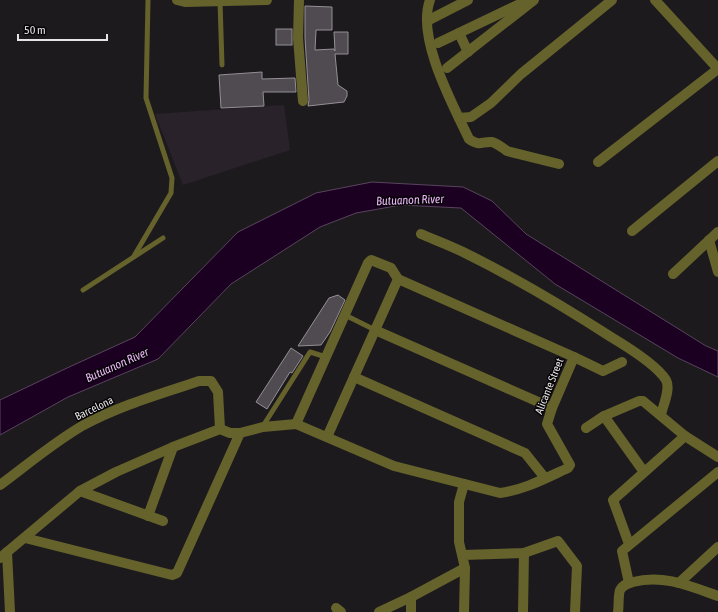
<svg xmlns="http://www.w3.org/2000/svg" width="718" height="612" font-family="'Asap Condensed',sans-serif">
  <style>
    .built { fill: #29222a }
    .water { fill: #1b0022; stroke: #58445d }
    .building { fill: #4f4b50; stroke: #948f95 }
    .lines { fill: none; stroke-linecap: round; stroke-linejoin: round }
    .service { stroke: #65622b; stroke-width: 5 }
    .minor { stroke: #65622b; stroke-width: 10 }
    .tertiary { stroke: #65622b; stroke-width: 10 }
    .labels { text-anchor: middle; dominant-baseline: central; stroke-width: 3; stroke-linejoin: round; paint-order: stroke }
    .street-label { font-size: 11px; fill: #e6e3e6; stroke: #070607 }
    .water-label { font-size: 12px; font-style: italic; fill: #edb6fa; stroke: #070607 }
  </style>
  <rect width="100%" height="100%" fill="#1d1a1e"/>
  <polygon class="built" points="284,105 290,150 183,185 155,114"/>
  <polygon class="water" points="372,182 463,187 492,201 526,234 706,346 718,351 718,377 678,358 555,284 461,208 401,205 356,213 320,227 231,284 158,359 68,397 0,435 0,400 67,368 135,337 238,232 316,193"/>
  <g class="building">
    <polygon points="305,6 332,7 332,30 316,30 315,50 334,49 335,51 334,32 348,32 348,54 335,54 338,85 347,91 347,96 344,102 308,106 309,100 305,38"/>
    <rect x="276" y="29" width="16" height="16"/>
    <polygon points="262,72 262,79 295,78 296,92 263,92 264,106 221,108 219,75"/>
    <polygon points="338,295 345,300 330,332 321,345 298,346 329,298"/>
    <polygon points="291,348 303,356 292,373 290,372 267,409 256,402"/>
  </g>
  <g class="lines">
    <g class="service">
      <polyline points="220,1 222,65"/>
      <polyline points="134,256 171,193 172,178 146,98 148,0"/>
      <polyline points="83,290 163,238"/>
      <polyline points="345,315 375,330"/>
      <polyline points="263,426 310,352 326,357"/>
    </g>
    <g class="minor">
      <polyline points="177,0 185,2 267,0"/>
      <polyline points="299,0 298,38 303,101"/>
      <path d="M430,0C416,38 453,105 469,139C480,147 482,141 492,142C498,144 503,148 507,151L559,164"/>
      <polyline points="427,21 468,0"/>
      <polyline points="459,33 468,52"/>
      <polyline points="438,43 526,1"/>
      <polyline points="447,68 534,0"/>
      <polyline points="459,118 471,117 491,103 521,74 612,0"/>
      <polyline points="598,162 718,69"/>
      <polyline points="632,231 718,161"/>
      <path d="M421,234C435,240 449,245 463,252C514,277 563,306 611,337C626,346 657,365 666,380C671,389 663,405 661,415"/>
      <polyline points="709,240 718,272"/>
      <polyline points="673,274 718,232"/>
      <polyline points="375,330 552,408"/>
      <polyline points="354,377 525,453 545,478"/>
      <polyline points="604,416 644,472"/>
      <polyline points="296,424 368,263 371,260 391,268 398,279 574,357 603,371 622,362"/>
      <polyline points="586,428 604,416 639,401 643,401 685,436 718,457"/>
      <polyline points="327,437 398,279"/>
      <polyline points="464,484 459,502 459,542 465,568 464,612"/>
      <path d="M0,485C27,465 53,443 82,426C118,406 160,394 199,381H211L218,392L220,429"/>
      <polyline points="80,491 163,521"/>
      <polyline points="148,516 173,447"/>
      <polyline points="25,538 172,575 177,573 240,433"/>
      <polyline points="629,544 613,500 685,436"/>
      <polyline points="7,552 10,612"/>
      <polyline points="463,555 524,553 558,541 577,566 575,612"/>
      <path d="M0,558L80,491L116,472L173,447L220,429L230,433H240L263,427L296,424L394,466L500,493C524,490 546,478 568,468L570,465L547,424L552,408L574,357"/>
      <polyline points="629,583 622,551 718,472"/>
      <polyline points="679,583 718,547"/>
      <polyline points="336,608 341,612"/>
      <polyline points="379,612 411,597 465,568"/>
      <polyline points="411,612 411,597"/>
      <polyline points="523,612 524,553"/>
      <path d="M618,612C619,606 618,596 620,590C623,585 628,583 633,582C663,574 690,586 718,596"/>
    </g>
    <polyline class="tertiary" points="655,0 718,69"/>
  </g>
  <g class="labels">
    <g class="street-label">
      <text transform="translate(549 386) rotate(-68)">Alicante Street</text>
      <text transform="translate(94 408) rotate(-26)">Barcelona</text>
    </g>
    <g class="water-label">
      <text transform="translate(410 200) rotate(-2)">Butuanon River</text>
      <text transform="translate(117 365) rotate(-24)">Butuanon River</text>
    </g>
  </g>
  <path d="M18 34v6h89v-6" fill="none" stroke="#e6e3e6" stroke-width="2"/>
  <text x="24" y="34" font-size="12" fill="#e6e3e6" stroke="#070607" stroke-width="3" paint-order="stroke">50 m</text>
</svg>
